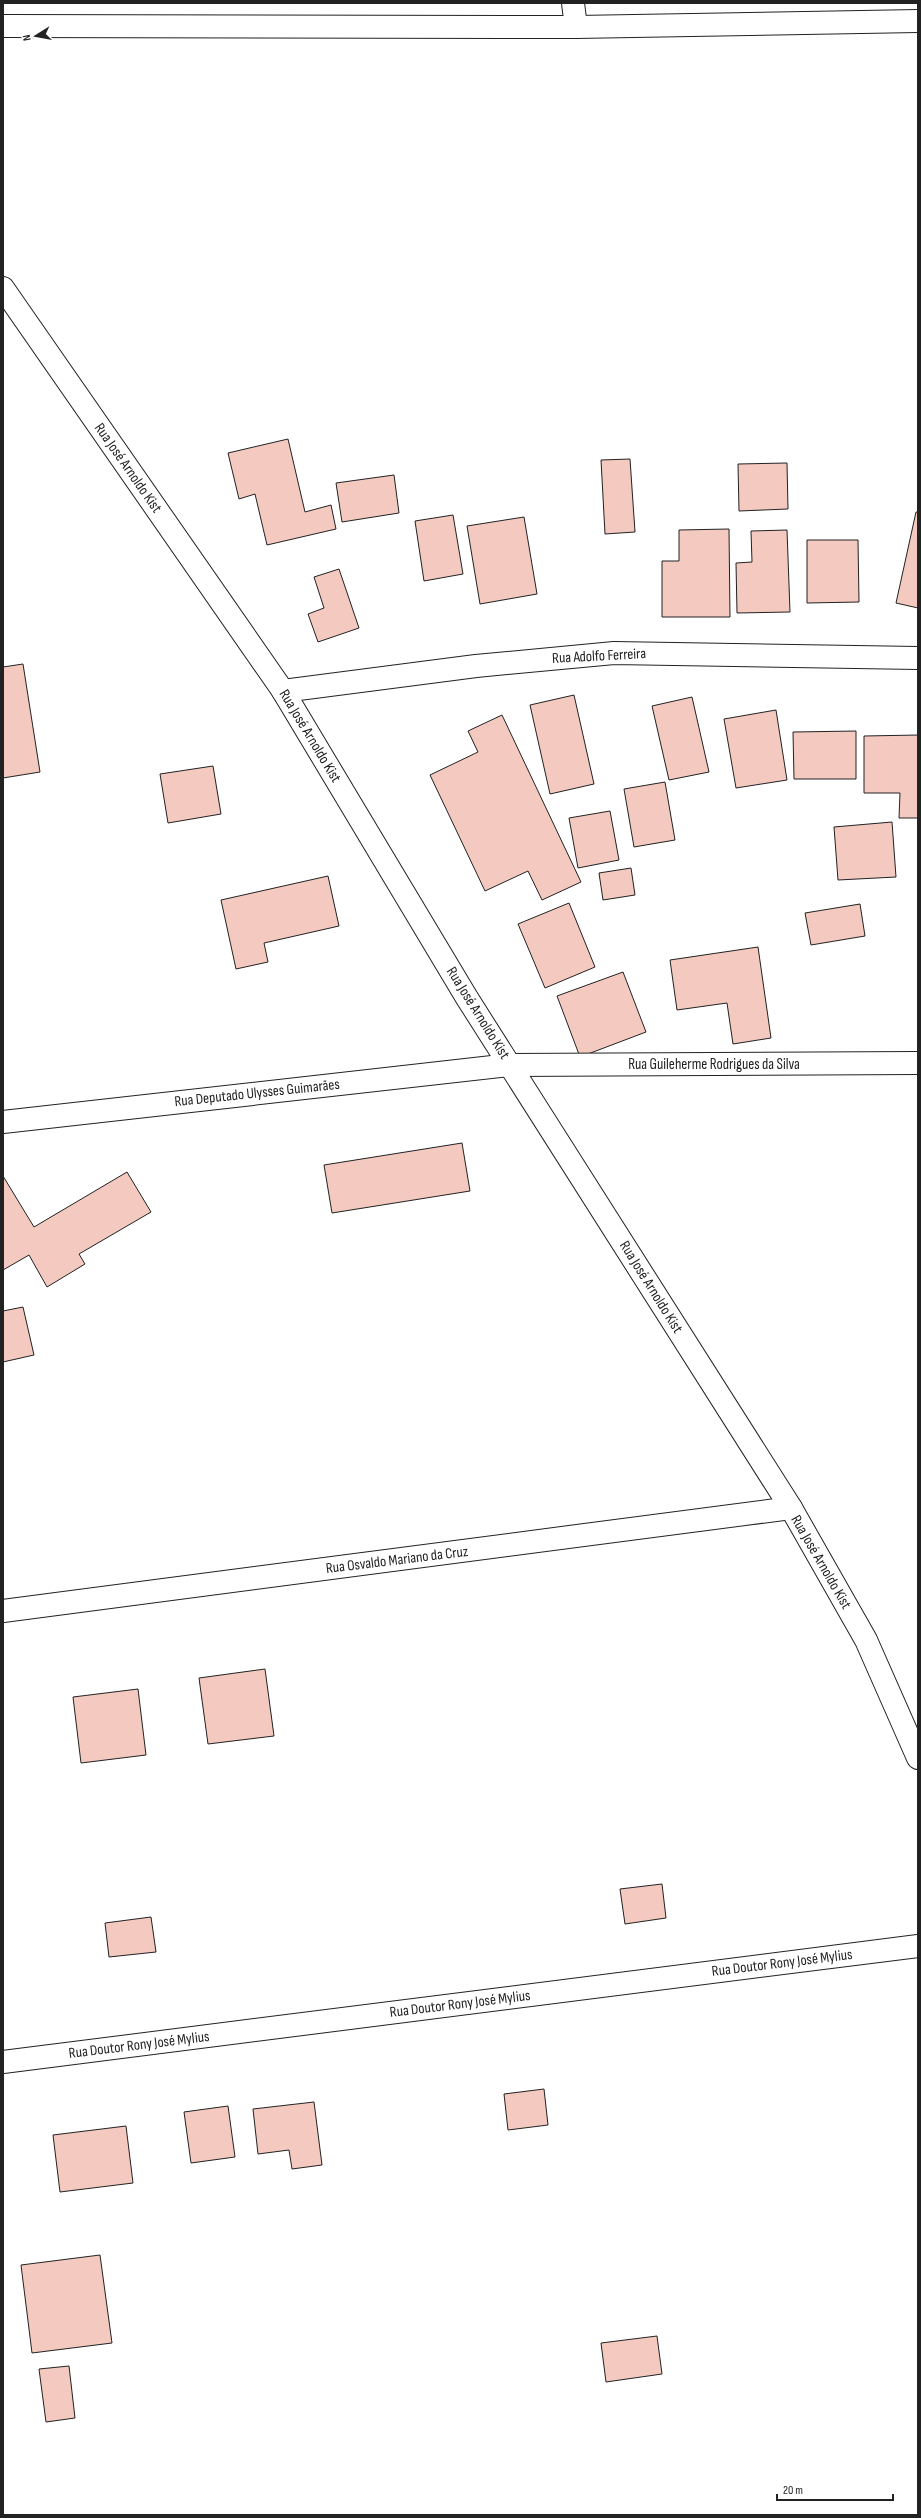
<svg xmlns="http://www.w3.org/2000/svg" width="921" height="2518" font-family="'Sofia Sans Condensed',sans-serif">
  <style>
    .building { fill: #f3c9c0; stroke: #222 }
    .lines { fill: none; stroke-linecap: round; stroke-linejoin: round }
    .minor-casing { stroke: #222; stroke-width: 24 }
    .minor { stroke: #fff; stroke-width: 22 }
    .labels { text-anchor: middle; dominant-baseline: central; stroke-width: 3; stroke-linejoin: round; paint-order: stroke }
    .street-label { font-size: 15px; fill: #222; stroke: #fff }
  </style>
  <rect width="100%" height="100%" fill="#fff"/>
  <g class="building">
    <polygon points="288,439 305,512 331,505 336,529 267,545 255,494 239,499 228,453"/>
    <polygon points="630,459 635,532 605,534 601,460"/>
    <polygon points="787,463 788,509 739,511 738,464"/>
    <polygon points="394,475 399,513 342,522 336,483"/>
    <polygon points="916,512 918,512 918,608 896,603"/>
    <polygon points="453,515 463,574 424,581 415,521"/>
    <polygon points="524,517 537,594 480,604 467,526"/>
    <polygon points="729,529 730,617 662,617 662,561 679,561 679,530"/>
    <polygon points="787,530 790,612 737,613 736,563 752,562 751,531"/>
    <polygon points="807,540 858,540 859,602 807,603"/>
    <polygon points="339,569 359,628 318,642 308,614 324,608 314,577"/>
    <polygon points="23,664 40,772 3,778 3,667"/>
    <polygon points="574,695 594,784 550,794 530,705"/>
    <polygon points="692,697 709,772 669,780 652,706"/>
    <polygon points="776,710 787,780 736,788 724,719"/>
    <polygon points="502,715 581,882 542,900 528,871 485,891 430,775 478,752 468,731"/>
    <polygon points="856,731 856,779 794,779 793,732"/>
    <polygon points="918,735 918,818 899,818 900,793 864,793 864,736"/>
    <polygon points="213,766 221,814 168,823 160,774"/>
    <polygon points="665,782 675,840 634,847 624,789"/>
    <polygon points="610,811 619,860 578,868 569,818"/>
    <polygon points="892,822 896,877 838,880 834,827"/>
    <polygon points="631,868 635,895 603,900 599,873"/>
    <polygon points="328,876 339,926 264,943 268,962 236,969 221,900"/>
    <polygon points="569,903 595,967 545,988 518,924"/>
    <polygon points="860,904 865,936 811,945 805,913"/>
    <polygon points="758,947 771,1038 733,1044 727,1003 677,1010 670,960"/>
    <polygon points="623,972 646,1032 580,1057 557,996"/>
    <polygon points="462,1143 470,1191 332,1213 324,1165"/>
    <polygon points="127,1172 151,1212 79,1254 85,1264 47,1287 29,1255 3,1270 3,1176 34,1227"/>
    <polygon points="23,1307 34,1355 3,1362 3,1311"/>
    <polygon points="265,1669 274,1736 208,1744 199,1678"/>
    <polygon points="138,1689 146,1755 81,1763 73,1697"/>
    <polygon points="662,1884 666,1918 625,1924 620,1889"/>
    <polygon points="151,1917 156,1952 109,1957 105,1923"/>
    <polygon points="544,2089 548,2125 508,2130 504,2094"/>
    <polygon points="314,2102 322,2165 292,2169 289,2150 258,2154 253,2109"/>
    <polygon points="228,2106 235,2157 191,2163 184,2112"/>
    <polygon points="126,2126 133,2183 60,2192 53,2135"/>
    <polygon points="100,2255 112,2343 32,2353 21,2265"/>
    <polygon points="657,2336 662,2374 606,2382 601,2343"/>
    <polygon points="69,2366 75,2418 46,2422 39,2369"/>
  </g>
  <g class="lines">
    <g class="minor-casing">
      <g id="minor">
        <polyline points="573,3 576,27"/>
        <polyline points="3,26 576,27 918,21"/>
        <polyline points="3,288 283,691 467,998 791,1508 866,1640 918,1758"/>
        <polyline points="283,691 476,666 614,653 918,658"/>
        <polyline points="3,1122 510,1065 918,1063"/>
        <polyline points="3,1611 791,1508"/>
        <polyline points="3,2062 918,1946"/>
      </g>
    </g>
    <use href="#minor" class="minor"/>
  </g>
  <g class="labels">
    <g class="street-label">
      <text transform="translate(128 468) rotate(55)">Rua José Arnoldo Kist</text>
      <text transform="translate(599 656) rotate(-3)">Rua Adolfo Ferreira</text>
      <text transform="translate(310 736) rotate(59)">Rua José Arnoldo Kist</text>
      <text transform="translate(478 1013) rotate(58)">Rua José Arnoldo Kist</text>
      <text x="714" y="1064">Rua Guileherme Rodrigues da Silva</text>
      <text transform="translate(257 1093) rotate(-6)">Rua Deputado Ulysses Guimarães</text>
      <text transform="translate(651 1287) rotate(58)">Rua José Arnoldo Kist</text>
      <text transform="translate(397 1560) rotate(-7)">Rua Osvaldo Mariano da Cruz</text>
      <text transform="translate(821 1562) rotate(60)">Rua José Arnoldo Kist</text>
      <text transform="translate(782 1963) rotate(-7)">Rua Doutor Rony José Mylius</text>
      <text transform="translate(460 2004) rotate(-7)">Rua Doutor Rony José Mylius</text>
      <text transform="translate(139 2045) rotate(-7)">Rua Doutor Rony José Mylius</text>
    </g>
  </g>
  <rect width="921" height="2518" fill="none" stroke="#222222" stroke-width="8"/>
  <g transform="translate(36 36) rotate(259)" stroke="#ffffff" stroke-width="3" paint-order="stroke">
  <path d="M0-3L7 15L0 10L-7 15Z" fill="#222222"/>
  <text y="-6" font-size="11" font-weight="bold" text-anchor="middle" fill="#222222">N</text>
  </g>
  <path d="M777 2494v6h116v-6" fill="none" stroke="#222222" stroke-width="2"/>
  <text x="783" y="2494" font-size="12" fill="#222222" stroke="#ffffff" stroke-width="3" paint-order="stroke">20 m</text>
</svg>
